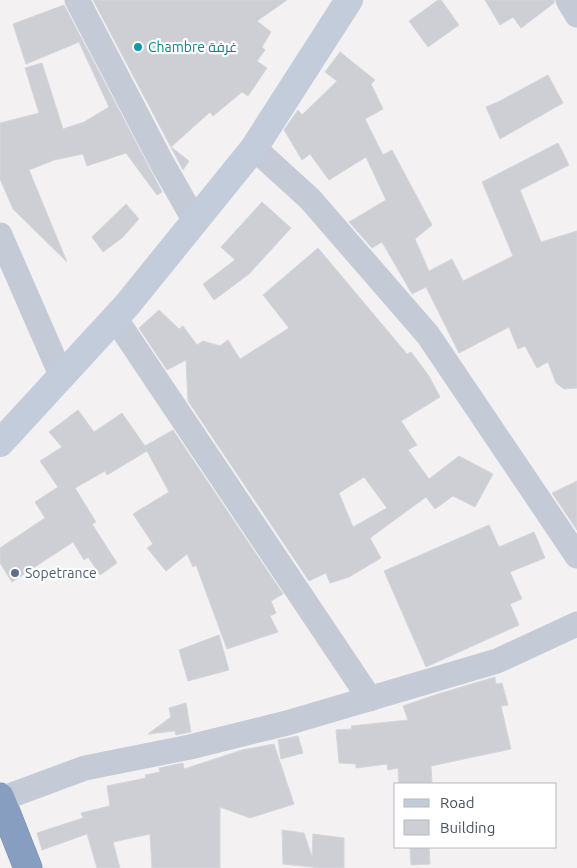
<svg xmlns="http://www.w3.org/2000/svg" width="577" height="868" font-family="Ubuntu,Cairo,sans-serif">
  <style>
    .building { fill: #cdcfd5; stroke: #d5d6dc; fill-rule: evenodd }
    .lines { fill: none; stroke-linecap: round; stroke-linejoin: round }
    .highway-casing { stroke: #7389ac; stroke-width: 29 }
    .street { stroke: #c4cbd6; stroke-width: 25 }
    .secondary { stroke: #c3ccda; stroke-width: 28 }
    .highway { stroke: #889ec0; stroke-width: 28 }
    .culture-dot { fill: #0f9aa8; stroke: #fff; stroke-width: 2 }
    .service-dot { fill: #5c6f8a; stroke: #fff; stroke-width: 2 }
    .labels { text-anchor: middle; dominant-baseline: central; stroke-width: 4.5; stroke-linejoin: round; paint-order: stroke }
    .culture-label { font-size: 14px; fill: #0d838f; stroke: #fff; text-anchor: start }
    .service-label { font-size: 14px; fill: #4e5e75; stroke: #fff; text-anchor: start }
  </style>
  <rect width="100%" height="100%" fill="#f3f1f1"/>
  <g class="building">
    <polygon points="93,0 287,0 257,21 271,32 262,47 265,50 257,61 267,68 248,96 242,92 213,116 210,112 171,147 189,161 183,170"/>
    <polygon points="438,0 441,0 459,25 428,47 409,21"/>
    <polygon points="485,0 554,0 554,3 521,28 513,17 500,25"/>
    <polygon points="64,5 162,192 157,195 126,153 87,166 83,154 54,160 29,170 67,262 13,209 0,179 0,123 39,113 25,68 42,63 63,129 84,122 109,107 79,42 26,64 13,24"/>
    <polygon points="340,52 375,80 371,84 383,109 365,119 383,155 392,150 432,225 415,239 429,271 452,259 463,281 513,256 482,182 558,143 569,165 520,190 541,242 577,231 577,388 564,389 556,383 548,362 537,368 525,346 518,349 509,327 459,353 426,287 412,294 382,242 372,248 349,222 386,200 366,157 329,180 310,154 302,160 284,130 298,110 302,115 337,81 325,72"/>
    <polygon points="548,75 563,103 500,139 486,107 498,102"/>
    <polygon points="262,202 291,228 249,274 214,300 203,284 235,260 221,247"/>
    <polygon points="126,204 139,219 122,238 103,252 92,237"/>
    <path d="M318,248L407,354L411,352L429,376L440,397L401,421L417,445L408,450L429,479L459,456L493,474L475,507L453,496L435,509L426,497L370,538L381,558L349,577L330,583L326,573L309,581L188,401L186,360L167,370L139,328L159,310L179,329L183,326L197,345L203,341L220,346L228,340L240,359L289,328L263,295ZM364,477L387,508L353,527L339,493Z"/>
    <polygon points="78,410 94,432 122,413 145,446 173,430 283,594 271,601 276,613 270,616 278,632 227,649 196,565 193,567 187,554 166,571 147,548 153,544 133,514 169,492 147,451 107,475 105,471 75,488 96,522 92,524 117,563 100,575 88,557 84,560 73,542 12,582 0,563 0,548 45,518 35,502 58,487 40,461 62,447 49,432"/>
    <polygon points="577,481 577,530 552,493"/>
    <polygon points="489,525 499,547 534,532 545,558 510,572 522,599 510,604 519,625 426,667 384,571"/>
    <polygon points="219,635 229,670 188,681 179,650"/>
    <polygon points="495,677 496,684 502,683 508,705 501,706 511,749 431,766 432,784 399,784 398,768 388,770 387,764 356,768 356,764 339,763 336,730 352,729 351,726 408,720 403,706 438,694"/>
    <polygon points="186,703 191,732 176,735 175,731 148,734 171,717 169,708"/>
    <polygon points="298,736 303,753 281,759 278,740"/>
    <polygon points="274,744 294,804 250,818 220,807 220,868 152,868 150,834 113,842 120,868 97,868 87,834 42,850 37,833 83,818 81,813 110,806 107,786 146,778 145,775 160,772 159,768 183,763 184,769 242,750"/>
    <polygon points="282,830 304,833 312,857 313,834 344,838 344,868 321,868 283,864"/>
    <polygon points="410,847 429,847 430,864 411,865"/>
  </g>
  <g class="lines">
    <g class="highway-casing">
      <polyline id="highway" points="0,797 28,868"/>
    </g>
    <g class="street">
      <polyline points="77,0 162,163 195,221"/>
      <polyline points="568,0 577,15"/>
      <polyline points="254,148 310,199 428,335 577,556"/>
      <polyline points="0,235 62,377"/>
      <polyline points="115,318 370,699"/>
      <polyline points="1,799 85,768 190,747 287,723 497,661 577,624"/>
    </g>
    <polyline class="secondary" points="0,443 127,305 254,148 349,0"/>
    <use href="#highway" class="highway"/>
  </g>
  <circle class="culture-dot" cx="138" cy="47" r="5"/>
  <circle class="service-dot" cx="15" cy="573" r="5"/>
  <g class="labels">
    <g class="culture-label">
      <text x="148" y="47">Chambre غرفة</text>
    </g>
    <g class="service-label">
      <text x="25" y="573">Sopetrance</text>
    </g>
  </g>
  <rect x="394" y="783" width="162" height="65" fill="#ffffff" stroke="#b6babf"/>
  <rect x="404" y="799" width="25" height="8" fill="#c3ccda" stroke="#b6babf"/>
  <text x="440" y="808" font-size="15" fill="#48525f">Road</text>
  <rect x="404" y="820" width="25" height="15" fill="#cdcfd5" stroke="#b6babf"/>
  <text x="440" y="833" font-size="15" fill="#48525f">Building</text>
</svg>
